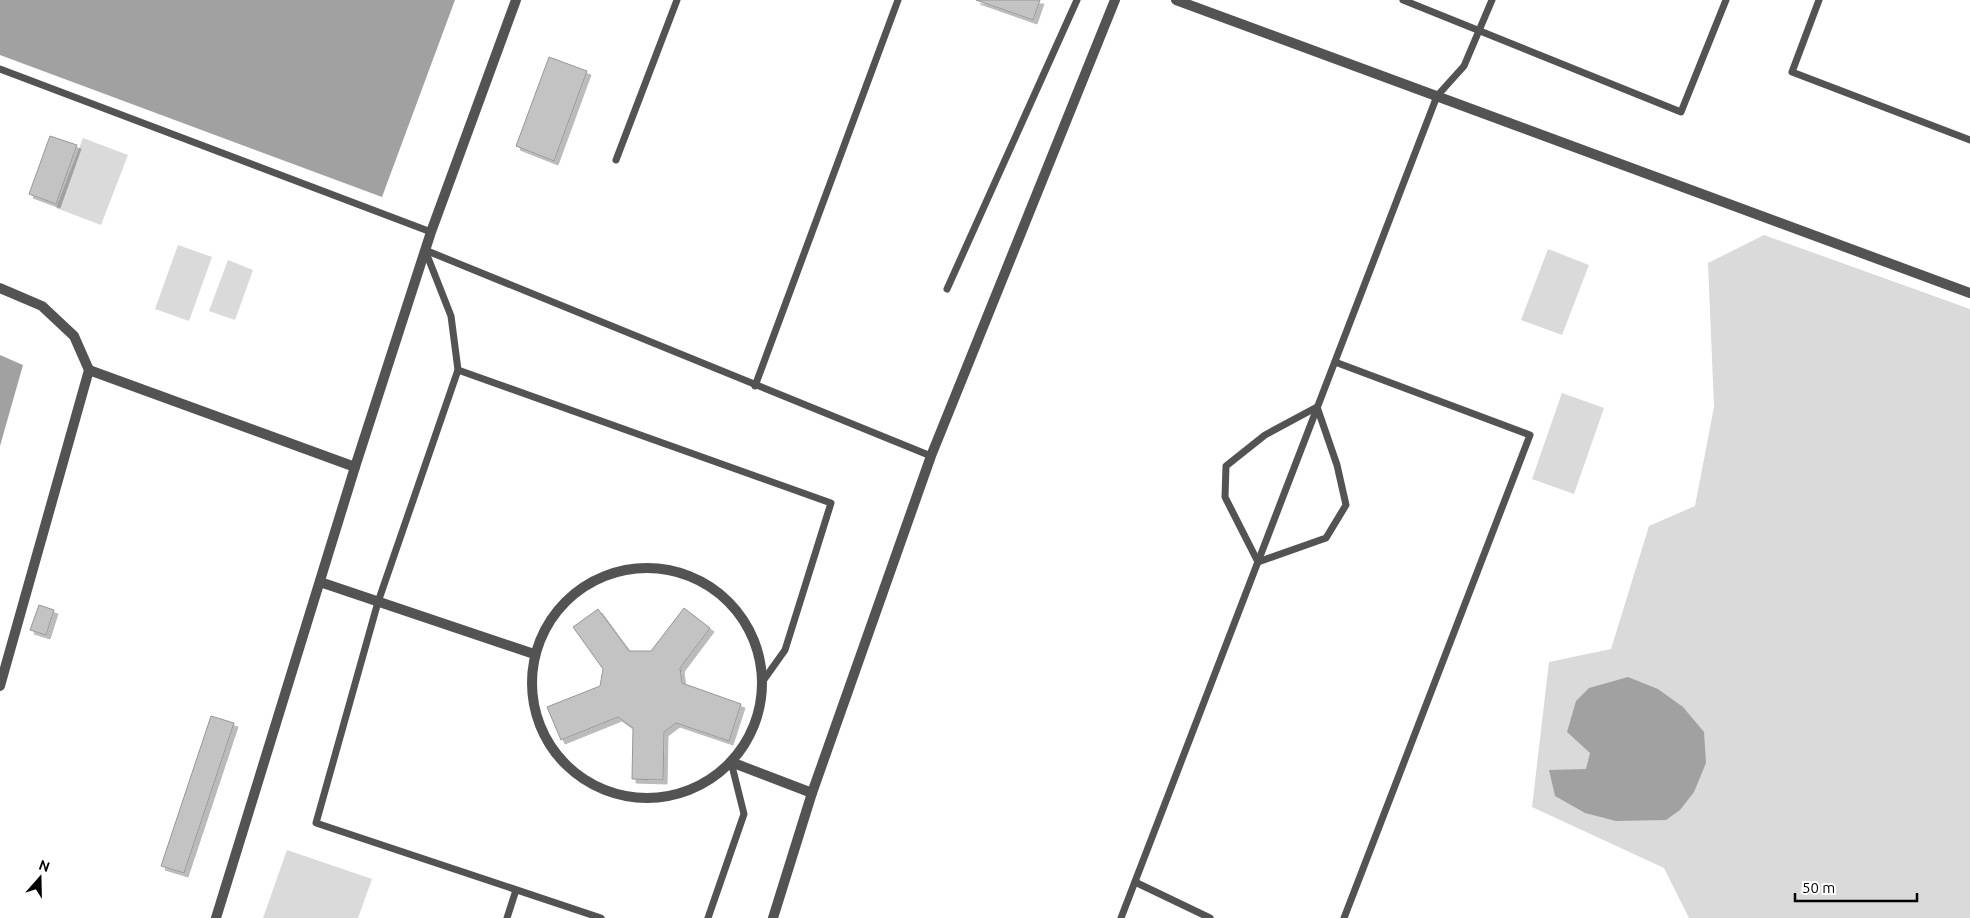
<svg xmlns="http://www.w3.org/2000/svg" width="1970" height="918" font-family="Ubuntu,sans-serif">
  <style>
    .green { fill: #dadada }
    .water { fill: #a1a1a1 }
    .building { fill: #c3c3c3; stroke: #979797; filter: url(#shadow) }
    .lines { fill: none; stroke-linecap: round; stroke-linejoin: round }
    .service { stroke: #535353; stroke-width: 7 }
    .minor { stroke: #535353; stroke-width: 10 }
  </style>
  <defs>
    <filter id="shadow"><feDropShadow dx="4" dy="4" stdDeviation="0" flood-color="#0004"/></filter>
  </defs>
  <rect width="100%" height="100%" fill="#fff"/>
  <g class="green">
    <polygon points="83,138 128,155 101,225 56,208"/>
    <polygon points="1764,235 1970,309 1970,918 1689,918 1664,868 1532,807 1549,662 1611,649 1649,526 1695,506 1714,407 1708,263"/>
    <polygon points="178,245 212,257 189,321 155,309"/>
    <polygon points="1548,249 1589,265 1562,335 1521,320"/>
    <polygon points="228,260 253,270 235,320 209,311"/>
    <polygon points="1562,393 1604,408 1574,494 1532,479"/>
    <polygon points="287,850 372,879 358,918 263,918"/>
  </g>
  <g class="water">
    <polygon points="0,0 455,0 382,197 0,55"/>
    <polygon points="0,355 23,365 0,446"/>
    <polygon points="1628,677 1658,689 1683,707 1704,732 1706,763 1694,792 1680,810 1666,820 1616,821 1585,813 1555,796 1549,770 1586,769 1590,753 1567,732 1576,701 1589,688"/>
  </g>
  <g class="building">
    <polygon points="976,0 1040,0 1033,20"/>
    <polygon points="549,57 587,71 554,161 516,146"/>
    <polygon points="50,136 77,145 56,204 29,194"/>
    <polygon points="39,605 54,610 46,635 30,630"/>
    <polygon points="684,608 710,628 680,668 682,683 741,704 729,741 676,723 664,732 663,780 632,779 633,728 618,717 561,740 547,707 600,686 603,669 573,627 598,609 629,651 651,651"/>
    <polygon points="211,716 234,723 184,873 161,866"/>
  </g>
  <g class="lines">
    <g class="service">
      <polyline points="1403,0 1681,112 1726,0"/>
      <polyline points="1819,0 1792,72 1970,140"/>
      <polyline points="0,69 431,232"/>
      <polyline points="616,160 677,0"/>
      <polyline points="425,250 451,316 458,370 378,602 316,823 601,918"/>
      <polyline points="425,250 931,456"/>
      <polyline points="947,289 1077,0"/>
      <polyline points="1335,362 1530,435 1344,918"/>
      <polyline points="458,370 831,503 785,650 763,681"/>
      <polyline points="755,386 898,0"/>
      <polygon points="1317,407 1337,465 1346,505 1326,538 1258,562 1225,497 1226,466 1265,435"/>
      <polyline points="1135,882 1210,918"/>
      <polyline points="507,918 516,890"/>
      <polyline points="708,918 744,814 731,762"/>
      <polyline points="1121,918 1437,96 1464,66 1492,0"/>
    </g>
    <g class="minor">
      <polyline points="1176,0 1970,293"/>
      <polyline points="0,288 42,306 74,336 89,370"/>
      <circle cx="647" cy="683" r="115"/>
      <polyline points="320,582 534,654"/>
      <polyline points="0,686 89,370 355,467"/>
      <polyline points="731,762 812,793"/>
      <polyline points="216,918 355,467 431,232 516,0"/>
      <polyline points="773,918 812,793 931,456 1115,0"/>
    </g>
  </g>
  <g transform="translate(40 878) rotate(20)" stroke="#ffffff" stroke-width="4" paint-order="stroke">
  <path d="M0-4L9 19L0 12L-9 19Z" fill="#000000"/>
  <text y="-8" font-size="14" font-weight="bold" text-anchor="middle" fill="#000000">N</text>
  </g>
  <path d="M1795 893v8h122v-8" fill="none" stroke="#000000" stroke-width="2.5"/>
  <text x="1802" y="893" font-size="15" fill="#000000" stroke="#ffffff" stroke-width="4" paint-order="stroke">50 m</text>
</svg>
